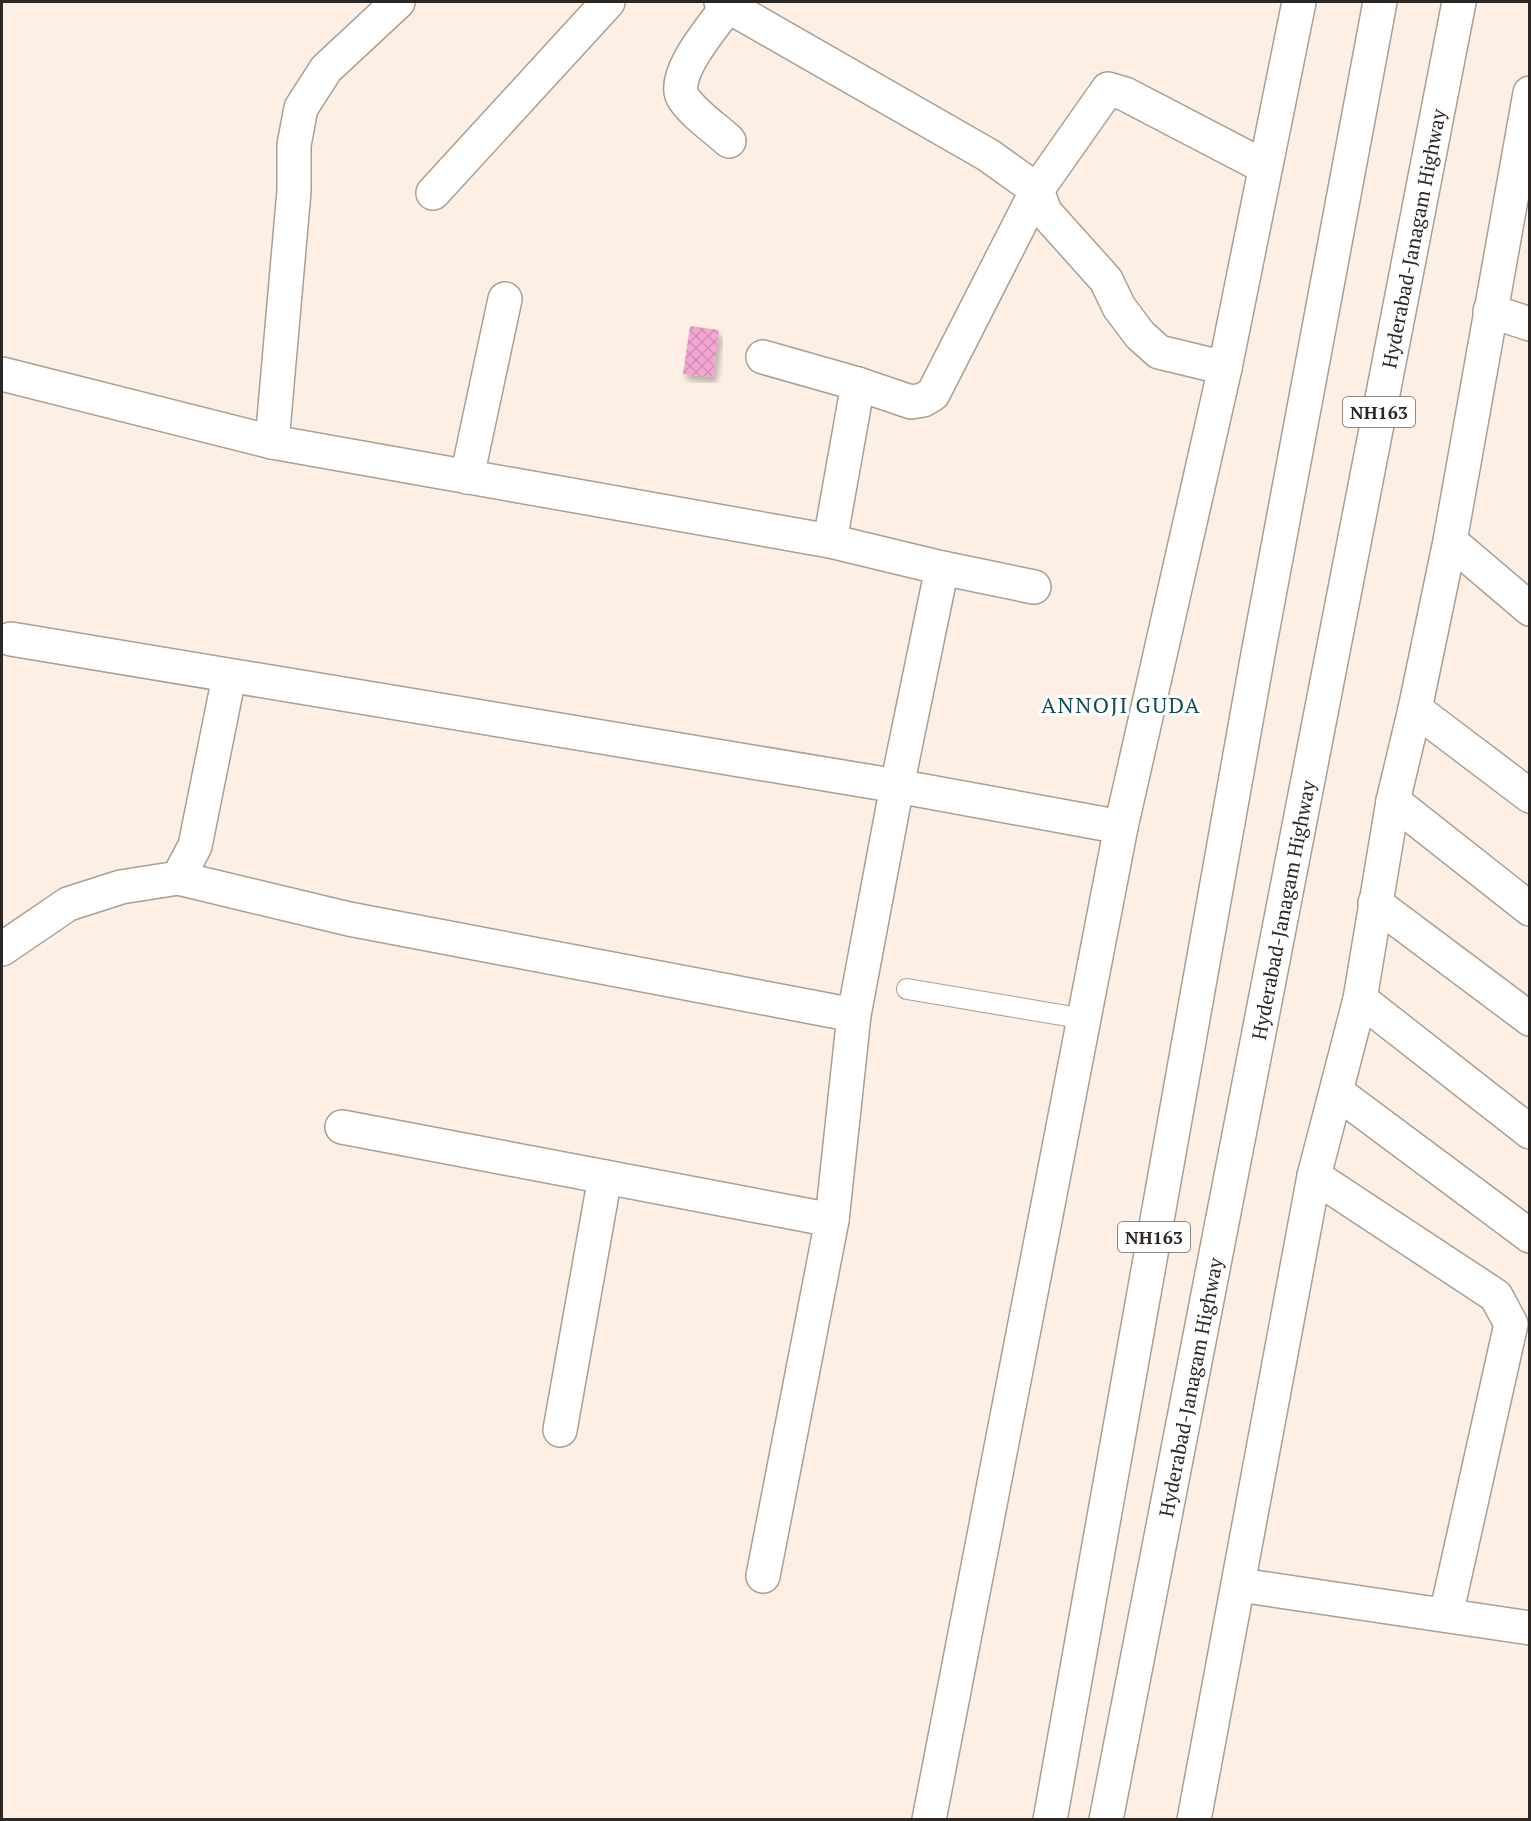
<svg xmlns="http://www.w3.org/2000/svg" width="1531" height="1821" font-family="'PT Serif',serif">
  <style>
    .building { fill: url(#building-cross-hatch); filter: url(#shadow) }
    .lines { fill: none; stroke-linecap: round; stroke-linejoin: round }
    .lane-casing { stroke: #ab9e93; stroke-width: 22 }
    .street-casing { stroke: #ab9e93; stroke-width: 36 }
    .secondary-casing { stroke: #ab9e93; stroke-width: 36 }
    .highway-casing { stroke: #ab9e93; stroke-width: 36 }
    .lane { stroke: #fff; stroke-width: 20 }
    .street { stroke: #fff; stroke-width: 33 }
    .secondary { stroke: #fff; stroke-width: 33 }
    .highway { stroke: #fff; stroke-width: 33 }
    .labels { text-anchor: middle; dominant-baseline: central; stroke-width: 6; stroke-linejoin: round; paint-order: stroke }
    .shield { fill: #fff; stroke: #6b6864; stroke-width: 1.5 }
    .shield-label { font-size: 18px; font-weight: bold; fill: #2c2722 }
    .street-label { font-size: 20px; fill: #2c2722; stroke: #fff }
    .quarter-label { font-size: 22px; letter-spacing: 1.5px; fill: #0f4e52; stroke: #fff }
  </style>
  <defs>
    <pattern id="building-cross-hatch" width="8" height="8" patternUnits="userSpaceOnUse" patternTransform="scale(1.5)"><rect width="8" height="8" fill="#f4a6d3"/><path d="M0 0l8 8M0 8l8-8" fill="none" stroke="#d18fb5"/></pattern>
    <filter id="shadow"><feDropShadow dx="3.5" dy="6" stdDeviation="3" flood-color="#0004"/></filter>
  </defs>
  <rect width="100%" height="100%" fill="#fdefe4"/>
  <polygon class="building" points="690,326 719,330 713,377 683,374"/>
  <g class="lines">
    <g class="lane-casing">
      <polyline id="lane" points="907,989 1085,1019"/>
    </g>
    <g class="street-casing">
      <g id="street">
        <polyline points="721,2 988,155 1037,190 1045,212 1106,280 1119,307 1140,335 1159,352 1225,368"/>
        <path d="M728,6C715,24 668,77 684,99C695,115 715,128 729,141"/>
        <polyline points="433,193 608,2"/>
        <polyline points="1490,311 1530,324"/>
        <polyline points="763,357 858,384 911,402 923,400 933,394 1037,190 1108,89 1125,94 1265,167"/>
        <polyline points="2,374 272,442 830,541 942,568 897,786 854,1015 832,1220 763,1576"/>
        <polyline points="272,442 294,191 294,145 301,108 326,69 398,2"/>
        <polyline points="467,477 505,299"/>
        <polyline points="830,541 858,384"/>
        <polyline points="1450,541 1530,609"/>
        <polyline points="942,568 1034,587"/>
        <polyline points="11,639 897,786 1121,827"/>
        <polyline points="1415,709 1530,796"/>
        <polyline points="1393,801 1530,909"/>
        <polyline points="178,878 195,846 229,677"/>
        <polyline points="1375,903 1530,1019"/>
        <polyline points="2,949 68,904 121,887 178,878 349,919 854,1015"/>
        <polyline points="1360,999 1530,1132"/>
        <polyline points="1338,1093 1530,1236"/>
        <polyline points="342,1127 832,1220"/>
        <polyline points="1314,1176 1496,1296 1511,1324 1446,1615"/>
        <polyline points="560,1430 605,1177"/>
        <polyline points="1240,1585 1530,1628"/>
      </g>
    </g>
    <g class="secondary-casing">
      <g id="secondary">
        <polyline points="929,1820 1121,827 1225,368 1299,2"/>
        <polyline points="1194,1820 1314,1176 1360,999 1393,801 1415,709 1450,541 1530,93"/>
      </g>
    </g>
    <g class="highway-casing">
      <g id="highway">
        <polyline points="1050,1820 1258,654 1380,2"/>
        <path id="s1" d="M1106,1820L1459,2"/>
      </g>
    </g>
    <use href="#lane" class="lane"/>
    <use href="#street" class="street"/>
    <use href="#secondary" class="secondary"/>
    <use href="#highway" class="highway"/>
  </g>
  <g class="labels">
    <g class="shield">
      <rect x="1343" y="397" width="72" height="30" rx="4.5"/>
      <rect x="1118" y="1222" width="72" height="30" rx="4.5"/>
    </g>
    <g class="shield-label">
      <text x="1379" y="412">NH163</text>
      <text x="1154" y="1237">NH163</text>
    </g>
    <g class="street-label">
      <text stroke="none"><textPath href="#s1" startOffset="1611">Hyderabad-Janagam Highway</textPath></text>
      <text stroke="none"><textPath href="#s1" startOffset="927">Hyderabad-Janagam Highway</textPath></text>
      <text stroke="none"><textPath href="#s1" startOffset="441">Hyderabad-Janagam Highway</textPath></text>
    </g>
    <g class="quarter-label">
      <text x="1121" y="704">ANNOJI GUDA</text>
    </g>
  </g>
  <rect width="1531" height="1821" fill="none" stroke="#2c2722" stroke-width="6"/>
</svg>
